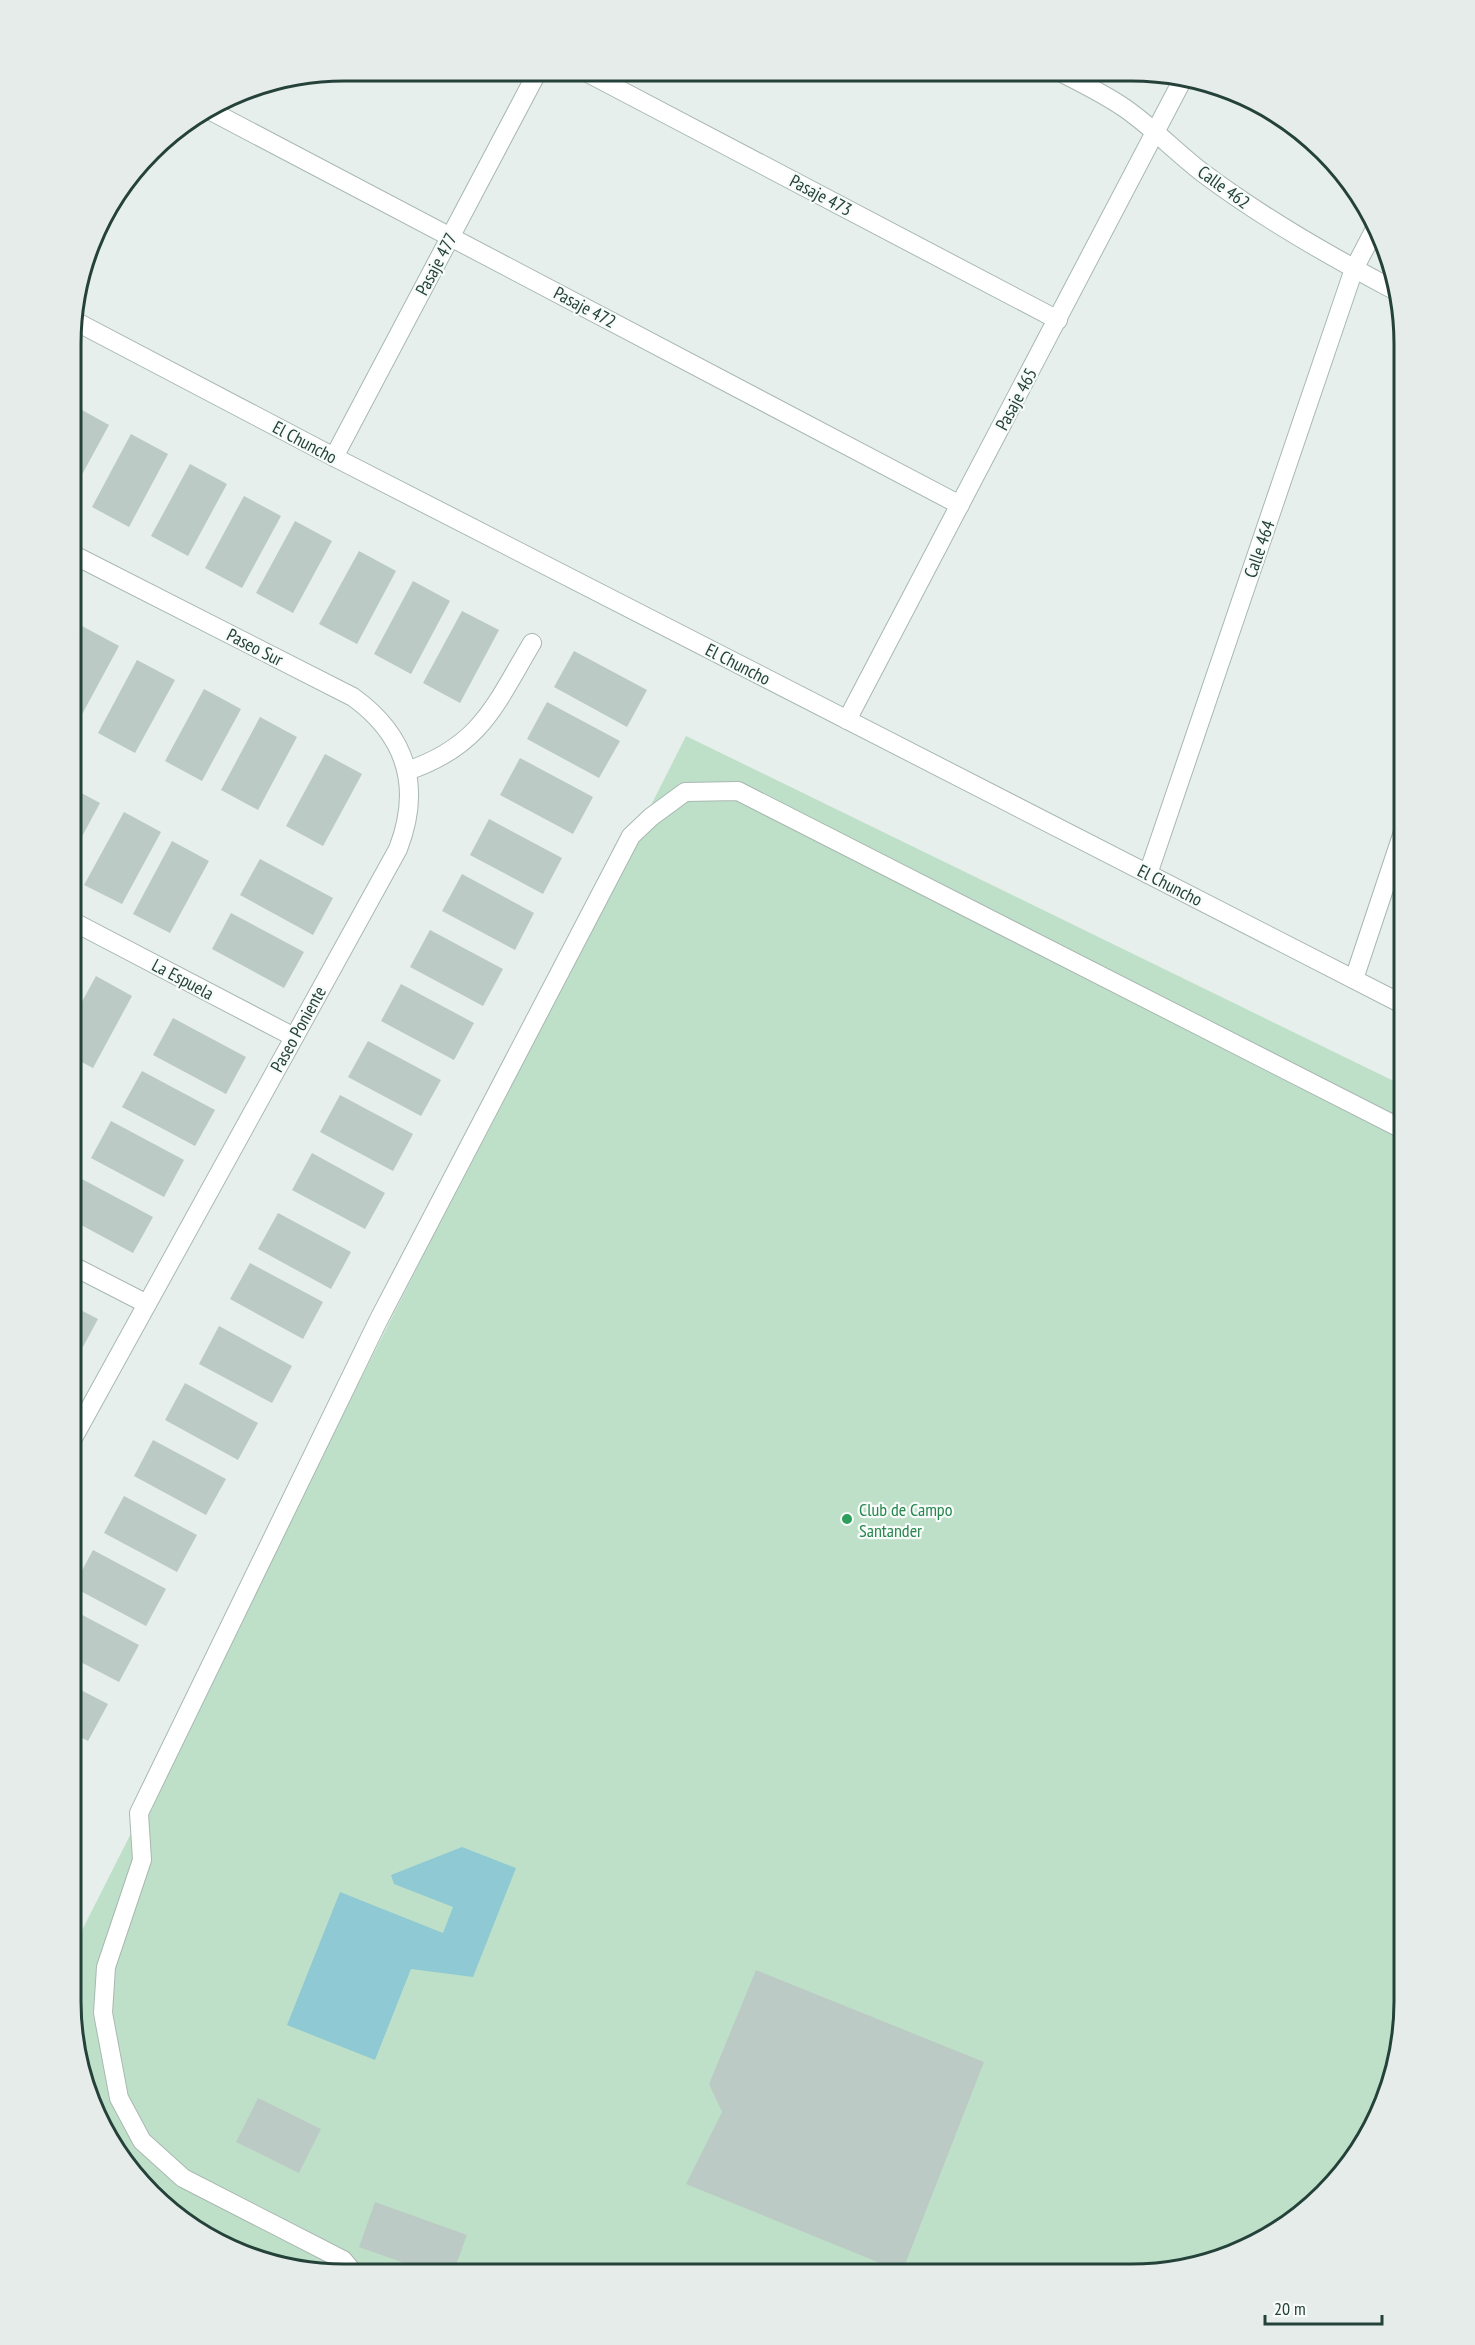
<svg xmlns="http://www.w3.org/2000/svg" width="1475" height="2345" font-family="'PT Sans Narrow',sans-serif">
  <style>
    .green { fill: #bfe0c8 }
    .water { fill: #8ec9d4 }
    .building { fill: #bbcac4 }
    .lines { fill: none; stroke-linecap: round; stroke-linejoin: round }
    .minor-casing { stroke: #a8b8b2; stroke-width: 20 }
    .minor { stroke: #fff; stroke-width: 18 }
    .leisure-dot { fill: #2e9e5b; stroke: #f7fbf9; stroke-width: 2 }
    .labels { text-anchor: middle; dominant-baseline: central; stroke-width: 4.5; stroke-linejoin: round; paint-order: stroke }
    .street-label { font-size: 18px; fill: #24423a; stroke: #f7fbf9 }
    .leisure-label { font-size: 18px; fill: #27864d; stroke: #f7fbf9; text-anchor: start }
    .rim { fill: none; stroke: #24423a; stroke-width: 3 }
  </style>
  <rect width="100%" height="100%" fill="#e6efeb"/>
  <polygon class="green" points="686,736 1404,1086 1404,2020 1390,2090 1348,2167 1297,2218 1236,2254 1132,2274 308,2272 239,2254 178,2218 127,2167 91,2106 71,2001 71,1952"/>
  <polygon class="water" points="462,1847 516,1868 473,1977 411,1969 375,2060 287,2025 340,1892 443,1933 453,1907 394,1884 391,1875"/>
  <g class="building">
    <polygon points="73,405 109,425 73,491"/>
    <polygon points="131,434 168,454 129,527 92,507"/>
    <polygon points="190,464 227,484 188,556 151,536"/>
    <polygon points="244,496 281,516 242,588 205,568"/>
    <polygon points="295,521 332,541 293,613 256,593"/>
    <polygon points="359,551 396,571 357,644 319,624"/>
    <polygon points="413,581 450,601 411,674 374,654"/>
    <polygon points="462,611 499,630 460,703 423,683"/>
    <polygon points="82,626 119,646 80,718 72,714 72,644"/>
    <polygon points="574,651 647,690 627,727 554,687"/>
    <polygon points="137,660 175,680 135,753 98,733"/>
    <polygon points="204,689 241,709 202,781 165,761"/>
    <polygon points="547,702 620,741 599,778 527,739"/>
    <polygon points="260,717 297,737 258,810 221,790"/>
    <polygon points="325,754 362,774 323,846 286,826"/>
    <polygon points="520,758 593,797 573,834 500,795"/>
    <polygon points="72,788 100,803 72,855"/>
    <polygon points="124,812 161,832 122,904 84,885"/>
    <polygon points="489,819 562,858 543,894 470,855"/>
    <polygon points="172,841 209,861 170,933 133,914"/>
    <polygon points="260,859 333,898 313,935 240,895"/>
    <polygon points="462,874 534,913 515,950 442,911"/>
    <polygon points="231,913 304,952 284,988 212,949"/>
    <polygon points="430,930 503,969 483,1006 410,967"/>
    <polygon points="96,976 132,996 93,1068 72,1057 72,1020"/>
    <polygon points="401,984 474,1023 454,1060 381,1021"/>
    <polygon points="173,1018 246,1057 226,1094 153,1055"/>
    <polygon points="368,1041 441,1080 421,1116 348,1077"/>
    <polygon points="142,1071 215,1110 195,1146 122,1107"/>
    <polygon points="340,1095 413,1134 393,1171 320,1132"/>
    <polygon points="111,1121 184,1160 164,1197 91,1158"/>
    <polygon points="312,1153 385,1193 365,1229 292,1190"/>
    <polygon points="80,1178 153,1217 133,1253 72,1220 72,1193"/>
    <polygon points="278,1213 351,1252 331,1289 258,1249"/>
    <polygon points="250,1263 323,1302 303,1339 230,1299"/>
    <polygon points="71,1305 98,1319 78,1356 71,1352"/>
    <polygon points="219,1326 292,1366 272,1403 199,1364"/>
    <polygon points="185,1383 258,1423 238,1460 165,1420"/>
    <polygon points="153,1440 226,1479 206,1515 134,1476"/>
    <polygon points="124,1496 197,1535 177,1572 104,1533"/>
    <polygon points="93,1550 166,1589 146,1626 73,1587"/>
    <polygon points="71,1609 139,1645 119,1682 71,1657"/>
    <polygon points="71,1685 108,1704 88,1741 71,1732"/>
    <polygon points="71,1755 81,1760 71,1779"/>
    <polygon points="756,1970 984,2062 902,2272 686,2184 722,2112 709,2084"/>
    <polygon points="258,2098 321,2129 299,2173 236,2142"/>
    <polygon points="375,2202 467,2235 453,2273 432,2273 359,2247"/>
  </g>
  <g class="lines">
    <g class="minor-casing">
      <g id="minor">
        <polyline points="584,71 1058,320"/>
        <path d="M1062,73C1084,84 1106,95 1126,109C1153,128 1177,153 1203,173C1263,218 1328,255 1394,290"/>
        <polyline points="209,110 960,505"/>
        <polyline points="73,320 334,457 1404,1005"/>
        <polyline points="334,457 538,71"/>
        <polyline points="847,720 1184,77"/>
        <path d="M407,771C481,746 495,705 532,643"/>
        <polyline points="1148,874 1354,269 1376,227"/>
        <polyline points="72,921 294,1037"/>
        <polyline points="1354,979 1404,829"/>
        <polyline points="71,1265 147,1304"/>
        <path d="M71,1442L398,849C422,787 407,736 353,697L72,554"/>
        <polyline points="353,2272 343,2260 183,2178 142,2141 119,2098 103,2013 106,1967 142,1860 139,1813 378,1321 631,836 651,817 685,792 738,791 1404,1130"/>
      </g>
    </g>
    <use href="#minor" class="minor"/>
  </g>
  <circle class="leisure-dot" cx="847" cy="1519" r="6"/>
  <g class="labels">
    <g class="street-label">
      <text transform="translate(1224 187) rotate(36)">Calle 462</text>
      <text transform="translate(821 195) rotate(28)">Pasaje 473</text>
      <text transform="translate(436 264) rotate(-62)">Pasaje 477</text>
      <text transform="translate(585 307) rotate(28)">Pasaje 472</text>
      <text transform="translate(1016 399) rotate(-62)">Pasaje 465</text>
      <text transform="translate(305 442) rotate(28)">El Chuncho</text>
      <text transform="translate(1259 549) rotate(-71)">Calle 464</text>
      <text transform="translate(255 647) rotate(27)">Paseo Sur</text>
      <text transform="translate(738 664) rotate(27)">El Chuncho</text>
      <text transform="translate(1170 885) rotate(27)">El Chuncho</text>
      <text transform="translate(183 979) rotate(28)">La Espuela</text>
      <text transform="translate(298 1029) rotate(-61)">Paseo Poniente</text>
    </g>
    <g class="leisure-label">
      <text x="859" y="1509">Club de Campo<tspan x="859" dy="21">Santander</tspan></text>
    </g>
  </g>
  <path d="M0 0H1475V2345H0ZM344 81H1131A263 263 0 0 1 1394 344V2001A263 263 0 0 1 1131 2264H344A263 263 0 0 1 81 2001V344A263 263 0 0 1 344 81Z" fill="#e6ecea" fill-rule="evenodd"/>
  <path class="rim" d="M344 81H1131A263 263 0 0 1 1394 344V2001A263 263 0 0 1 1131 2264H344A263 263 0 0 1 81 2001V344A263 263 0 0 1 344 81Z"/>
  <path d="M1265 2315v9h117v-9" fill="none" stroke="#24423a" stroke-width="3"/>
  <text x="1274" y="2315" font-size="18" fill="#24423a" stroke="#f7fbf9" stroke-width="4.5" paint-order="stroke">20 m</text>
</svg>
